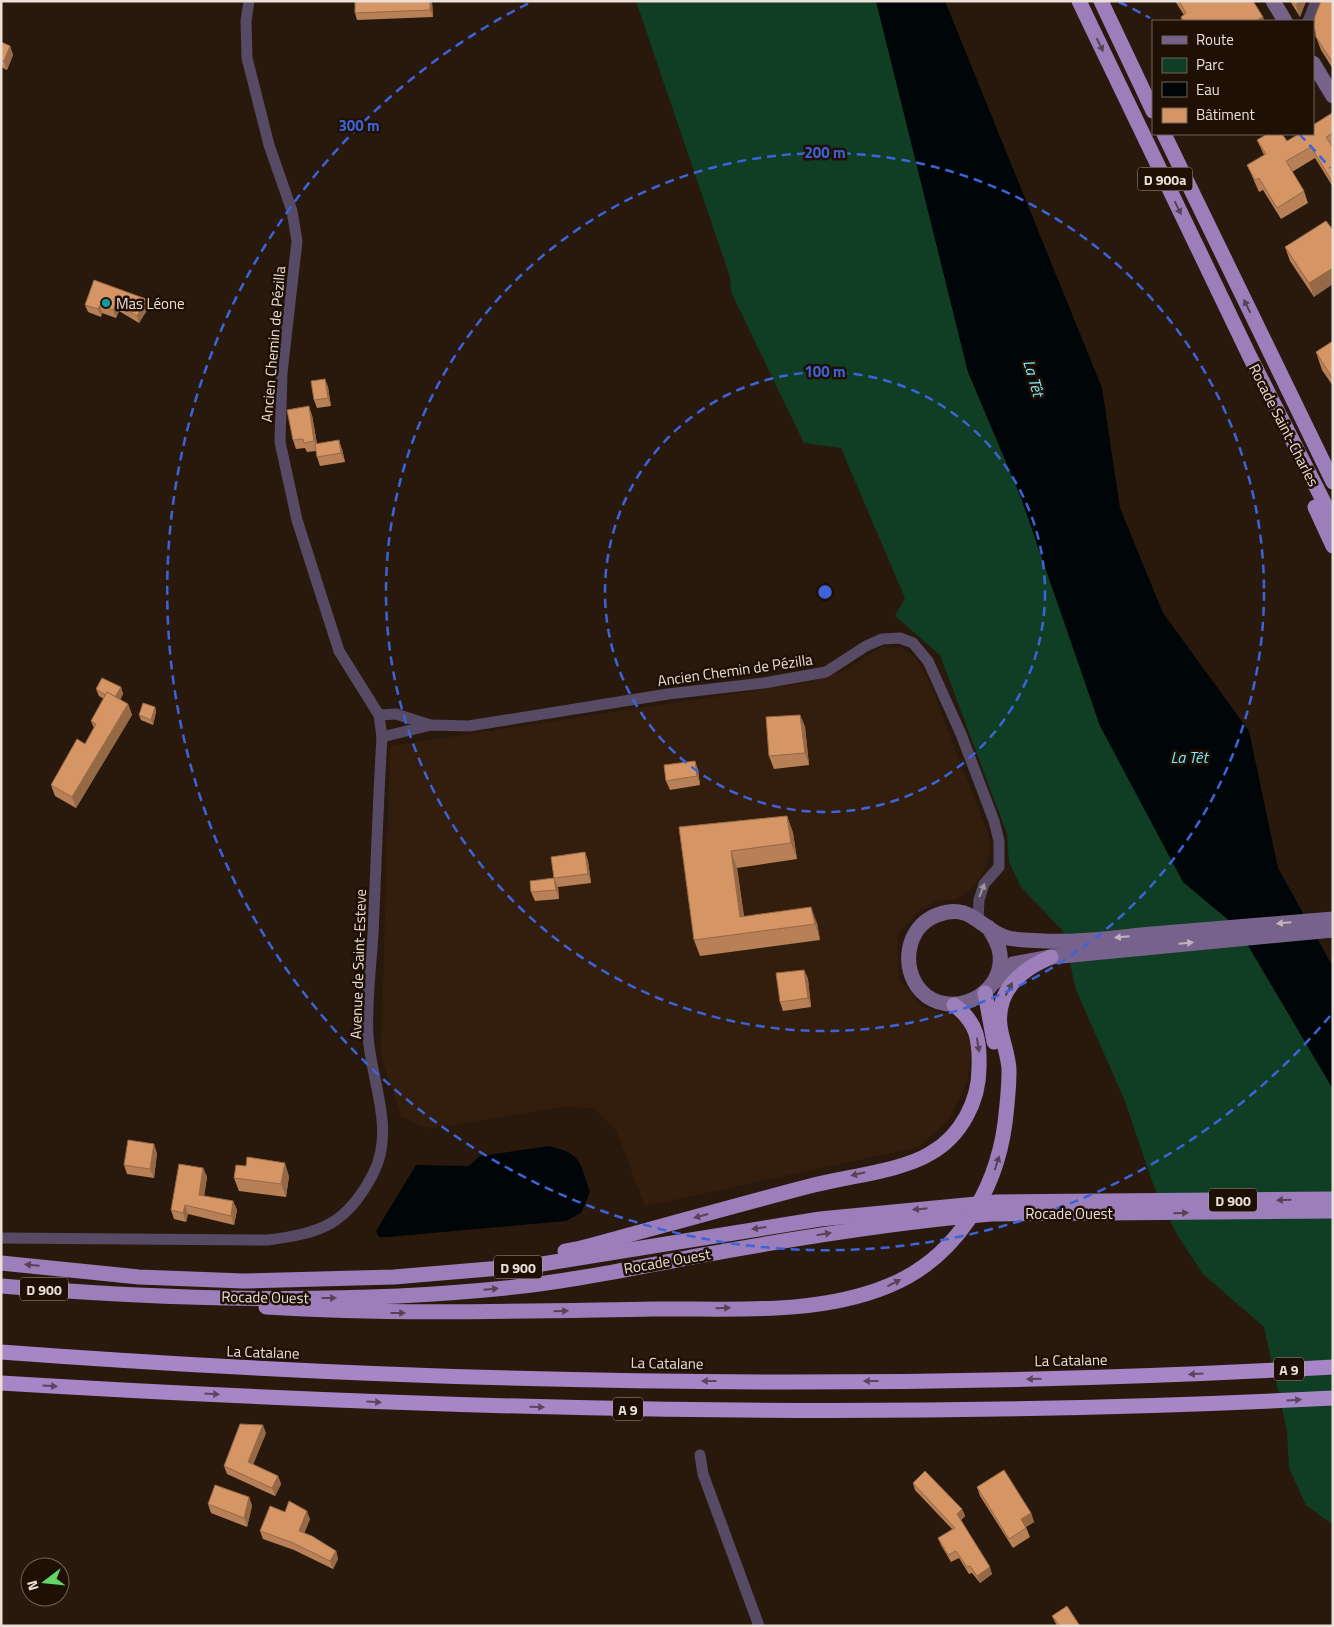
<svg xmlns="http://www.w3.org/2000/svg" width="1334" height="1627" font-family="'Titillium Web',sans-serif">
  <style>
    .built { fill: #331e0e }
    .green { fill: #103e25 }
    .water { fill: #000607 }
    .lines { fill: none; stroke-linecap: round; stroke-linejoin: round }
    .minor { stroke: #574a64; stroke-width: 11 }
    .secondary { stroke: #77628c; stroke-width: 15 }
    .trunk { stroke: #9c7eba; stroke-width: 15 }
    .motorway { stroke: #a786c8; stroke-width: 15 }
    .wall { fill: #b78056 }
    .shaded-wall { fill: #956846 }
    .building { fill: #d59564; stroke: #956846 }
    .oneway { fill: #574256 }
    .oneway2 { fill: #a1949e }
    .oneway3 { fill: #c2b3bd }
    .oneway4 { fill: #5c455d }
    .ring { fill: none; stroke: #3c64d8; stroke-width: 2.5; stroke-dasharray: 9 6 }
    .culture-dot { fill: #0f9aa8; stroke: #1f1005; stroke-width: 2 }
    .labels { text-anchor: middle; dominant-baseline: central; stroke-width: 5; stroke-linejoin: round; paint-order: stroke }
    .shield { fill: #1f1005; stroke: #aea199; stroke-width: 1 }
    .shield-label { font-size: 14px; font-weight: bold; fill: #ebdfd8 }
    .poi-label { font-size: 15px; fill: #ebdfd8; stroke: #1f1005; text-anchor: start }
    .street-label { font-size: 15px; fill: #ebdfd8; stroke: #1f1005 }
    .water-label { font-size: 16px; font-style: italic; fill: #7aebf9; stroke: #1f1005 }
    .centre { fill: #3c64d8; stroke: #1f1005; stroke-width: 2.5 }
    .ring-label { font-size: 15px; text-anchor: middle; font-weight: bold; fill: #3c64d8; stroke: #1f1005; stroke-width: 5; stroke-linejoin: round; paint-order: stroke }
  </style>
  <rect width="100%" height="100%" fill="#29190d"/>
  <polygon class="built" points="881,647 902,648 916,659 927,676 990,839 988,862 975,886 956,899 937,901 918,911 897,936 899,979 923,1007 948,1014 964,1024 972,1046 967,1082 948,1121 919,1147 645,1206 616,1130 595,1109 566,1106 427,1129 401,1116 381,1057 390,746 811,682 846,670"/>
  <polygon class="green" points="636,1 876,1 968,372 1183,882 1237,927 1333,1089 1333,1525 1306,1505 1289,1468 1287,1431 1264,1327 1203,1274 1176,1233 1153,1184 1125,1101 1076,990 1063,931 1021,887 1009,862 1007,834 940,655 895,616 905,598 841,448 804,443 731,292 730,277"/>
  <g class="water">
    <polygon points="876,1 945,1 1102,388 1120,508 1163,613 1249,731 1278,868 1333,967 1333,1089 1237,927 1183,882 1100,726 1020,495 968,372"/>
    <path d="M549,1146C583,1154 579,1162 590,1192L581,1213L566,1221L388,1237H379L376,1231L416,1165L469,1166L480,1156Z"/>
  </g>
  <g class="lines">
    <g class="minor">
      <polyline points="1308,21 1316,1"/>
      <polyline points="379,715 396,714 430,725"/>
      <polyline points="382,737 431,725 469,726 668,694 764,683 826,672 866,646 882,639 900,638 913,643 928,661 961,734 994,821 999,841 999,867 984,884 979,900 978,919"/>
      <path d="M1,1238L268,1240C322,1233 347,1224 373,1174C396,1130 371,1081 368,1036C366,1003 371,967 373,934C376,868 378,802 382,737L379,715L339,651L297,520L280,442L282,373L297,241L292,211L269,145L247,58L246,21L249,1"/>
      <polyline points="700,1455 703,1474 759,1626"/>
    </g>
    <g class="secondary">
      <polyline points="1273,1 1285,21"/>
      <polyline points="1313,63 1333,96"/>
      <path d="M988,927C994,936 999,944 1000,954C1005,996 949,1021 921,991C900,968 906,927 937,915C971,902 979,928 1005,937C1016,941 1034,940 1046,941C1081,943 1117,937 1152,934C1212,929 1272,924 1333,919"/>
      <polyline points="995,982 1013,964 1051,957 1333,930"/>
    </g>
    <g class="trunk">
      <polyline points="1079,1 1250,357 1333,520"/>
      <polyline points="1101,1 1153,111"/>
      <polyline points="1164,134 1333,482"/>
      <polyline points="1315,507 1333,546"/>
      <polyline points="985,993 994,1042"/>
      <path d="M565,1251L581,1248C659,1227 736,1205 814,1185C849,1176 902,1171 931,1153C961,1136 979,1101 979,1068C980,1040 977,1022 954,1005"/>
      <polyline points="1,1263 139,1277 243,1281 394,1277 536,1265 820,1219 997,1202 1333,1199"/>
      <path d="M1,1286C169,1300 339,1305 506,1288C574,1281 642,1266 709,1254C802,1237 897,1222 991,1214L1333,1211"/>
      <path d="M266,1307C395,1315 524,1311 653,1309C729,1308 815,1316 888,1286C955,1259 996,1192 1005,1123C1007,1106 1009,1088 1009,1071C1009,1056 1002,1041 1000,1026C996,990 1022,969 1051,957"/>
    </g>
    <g class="motorway">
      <path d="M1,1352C444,1385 889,1392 1333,1367"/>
      <path d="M1,1383C445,1410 889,1421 1333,1398"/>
    </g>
  </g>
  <g class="wall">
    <polygon points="355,1 432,1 433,17 357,20 355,13"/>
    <polygon points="1175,1 1253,1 1263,17 1264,21 1182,21 1181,17 1184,15"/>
    <polygon points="1290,1 1306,1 1300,17"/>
    <polygon points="1333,1 1333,69 1321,50 1316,37"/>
    <polygon points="1,42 10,46 13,55 7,70 1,67"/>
    <polygon points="1333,114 1333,187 1315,158 1292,172 1304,191 1308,203 1281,219 1263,190 1259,192 1252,176 1247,165 1264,155 1257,140 1287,141"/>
    <polygon points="1326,221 1314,297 1290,261 1285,247"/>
    <polygon points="146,299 149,307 139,323 119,311 116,318 102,313 101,317 88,312 85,305"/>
    <polygon points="1333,341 1333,386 1322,370 1316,352"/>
    <polygon points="325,379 328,387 331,406 317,408 314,400"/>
    <polygon points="312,415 317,444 342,449 345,462 320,466 317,457 316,451 307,452 305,448 296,449 293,440"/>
    <polygon points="121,687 123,694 120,700 128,704 132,715 76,808 55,796 51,785 85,744 94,728 91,721 104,699 99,696 96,689"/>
    <polygon points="155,707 156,712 153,725 141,720 139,715"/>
    <polygon points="800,715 805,727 809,765 774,769 769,756"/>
    <polygon points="695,761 698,770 700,785 670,790 666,781"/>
    <polygon points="787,816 793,833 797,859 737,868 744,916 817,923 820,940 700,956 694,940 679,827"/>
    <polygon points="585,852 588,861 591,883 558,887 559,899 535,901 531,892 554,878"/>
    <polygon points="804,970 808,979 811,1007 783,1011 780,1002"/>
    <polygon points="157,1153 154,1178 127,1174 124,1165"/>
    <polygon points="203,1168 207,1177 204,1196 233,1201 237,1210 234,1225 188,1214 186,1222 174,1219 171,1210"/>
    <polygon points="289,1176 286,1197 239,1191 234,1178"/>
    <polygon points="266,1433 253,1464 278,1476 281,1484 275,1496 227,1474 224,1466"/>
    <polygon points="913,1483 962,1509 965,1516 961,1520 992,1574 980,1583 972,1573 969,1574 959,1558 951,1562 941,1545 938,1538 952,1529 915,1490"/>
    <polygon points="977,1487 1031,1513 1034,1522 1026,1527 1030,1537 1013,1548 980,1496"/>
    <polygon points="249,1497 252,1506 247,1527 211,1513 208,1504"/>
    <polygon points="285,1512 310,1519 304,1533 336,1551 338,1559 333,1569 294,1550 263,1539 260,1531"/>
    <polygon points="1052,1616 1080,1626 1057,1626"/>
  </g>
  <g class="shaded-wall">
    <polygon points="430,1 432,1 432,3 433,17 430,10"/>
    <polygon points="1298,1 1306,1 1300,17 1296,6"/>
    <polygon points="1263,17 1264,21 1255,21"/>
    <polygon points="10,46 13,55 7,70 4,61"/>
    <polygon points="1333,268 1333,284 1314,297 1309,283"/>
    <polygon points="146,299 149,307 139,323 137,316"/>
    <polygon points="116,303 119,311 116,318 113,310"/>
    <polygon points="100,305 102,313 101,317 98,309"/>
    <polygon points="325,379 328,387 331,406 328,398"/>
    <polygon points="309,406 312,415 318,450 314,441"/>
    <polygon points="339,440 342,449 345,462 341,453"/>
    <polygon points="121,687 123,694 116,706 114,699"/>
    <polygon points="128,704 132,715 76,808 72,797"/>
    <polygon points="155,707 156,712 153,725 151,720"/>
    <polygon points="800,715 805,727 809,765 805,753"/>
    <polygon points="695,761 698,770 700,785 697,776"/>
    <polygon points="787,816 793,833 797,859 791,843"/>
    <polygon points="731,851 737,868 746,933 740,917"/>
    <polygon points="585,852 588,861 591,883 588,874"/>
    <polygon points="554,878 558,887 559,899 556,890"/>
    <polygon points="811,907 817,923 820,940 815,924"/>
    <polygon points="804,970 808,979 811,1007 808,998"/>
    <polygon points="154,1144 157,1153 154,1178 150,1169"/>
    <polygon points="285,1163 289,1176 286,1197 281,1184"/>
    <polygon points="203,1168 207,1177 203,1204 199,1195"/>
    <polygon points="233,1201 237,1210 234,1225 231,1216"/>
    <polygon points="185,1205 188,1214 186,1222 183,1213"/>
    <polygon points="263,1425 266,1433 251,1470 248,1462"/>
    <polygon points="278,1476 281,1484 275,1496 272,1488"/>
    <polygon points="249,1497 252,1506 247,1527 244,1518"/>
    <polygon points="962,1509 965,1516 960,1521 957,1514"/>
    <polygon points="307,1511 310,1519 302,1539 299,1531"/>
    <polygon points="1031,1513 1034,1522 1024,1528 1021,1519"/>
    <polygon points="336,1551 338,1559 333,1569 330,1561"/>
    <polygon points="990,1567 992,1574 980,1583 977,1576"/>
  </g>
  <g class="building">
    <polygon points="355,1 430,1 430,10 355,13"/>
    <polygon points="1179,1 1253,1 1263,17 1255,21 1183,21 1181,17 1186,13"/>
    <polygon points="1293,1 1298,1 1296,6"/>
    <polygon points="1321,1 1333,1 1333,63 1316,37 1314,25 1315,16"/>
    <polygon points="1,42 10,46 4,61 1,60"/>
    <polygon points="1332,113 1333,133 1326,137 1333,148 1333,183 1311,147 1286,161 1304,191 1277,208 1259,178 1255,180 1247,165 1266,154 1257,140 1267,134 1282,134 1287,141 1299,134 1313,134 1313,125"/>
    <polygon points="1326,221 1333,230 1333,268 1309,283 1285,247"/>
    <polygon points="94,280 146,299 137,316 116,303 113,310 100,305 98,309 85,305"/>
    <polygon points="1333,341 1333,379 1316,352"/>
    <polygon points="325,379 328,398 314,400 311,381"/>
    <polygon points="309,406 314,441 304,443 303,439 293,440 287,410"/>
    <polygon points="339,440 341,453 317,457 315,444"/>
    <polygon points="102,678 121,687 115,697 107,692 106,695 96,689"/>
    <polygon points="107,692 128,704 72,797 51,785 77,739 85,744 96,724 91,721"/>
    <polygon points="143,703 155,707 151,720 139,715"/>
    <polygon points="800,715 805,753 769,756 766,717"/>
    <polygon points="695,761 697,776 666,781 664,765"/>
    <polygon points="787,816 791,843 731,851 740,917 811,907 815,924 694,940 679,827"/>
    <polygon points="585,852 588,874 554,878 551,857"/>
    <polygon points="554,878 556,890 531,892 530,881"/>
    <polygon points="804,970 808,998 780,1002 776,973"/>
    <polygon points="128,1140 154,1144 150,1169 124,1165"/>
    <polygon points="247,1157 285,1163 281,1184 234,1178 236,1165 246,1166"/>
    <polygon points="179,1164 203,1168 199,1195 233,1201 231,1216 185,1205 183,1213 171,1210"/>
    <polygon points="240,1424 263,1425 248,1462 278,1476 272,1488 224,1466"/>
    <polygon points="1004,1470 1031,1513 1021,1519 1026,1528 1009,1539 977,1487"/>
    <polygon points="925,1471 962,1509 957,1514 990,1567 977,1576 970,1566 967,1567 956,1551 948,1555 938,1538 955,1528 913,1483"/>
    <polygon points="215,1485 249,1497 244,1518 208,1504"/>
    <polygon points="289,1501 307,1511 299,1531 312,1536 336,1551 330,1561 291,1542 260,1531 270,1506 285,1512"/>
    <polygon points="1067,1606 1080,1626 1060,1626 1052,1616"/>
  </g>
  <defs><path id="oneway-solid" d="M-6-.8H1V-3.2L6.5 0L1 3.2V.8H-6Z" transform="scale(1.25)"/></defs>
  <g class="oneway">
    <use href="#oneway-solid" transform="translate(1100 45) rotate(64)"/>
    <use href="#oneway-solid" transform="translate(1178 208) rotate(64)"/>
    <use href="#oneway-solid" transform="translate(1247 306) rotate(-116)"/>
    <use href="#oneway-solid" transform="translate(1009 989) rotate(-63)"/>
    <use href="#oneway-solid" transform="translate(978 1045) rotate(81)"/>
    <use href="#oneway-solid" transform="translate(997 1163) rotate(-72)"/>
    <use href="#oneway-solid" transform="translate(858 1174) rotate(167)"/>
    <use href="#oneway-solid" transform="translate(1284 1200) rotate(179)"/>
    <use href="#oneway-solid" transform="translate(920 1209) rotate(174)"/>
    <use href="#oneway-solid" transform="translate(1181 1213) rotate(-1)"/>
    <use href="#oneway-solid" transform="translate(701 1216) rotate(165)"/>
    <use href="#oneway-solid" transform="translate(759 1228) rotate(172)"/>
    <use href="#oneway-solid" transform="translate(824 1234) rotate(-9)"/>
    <use href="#oneway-solid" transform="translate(32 1265) rotate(-175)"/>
    <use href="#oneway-solid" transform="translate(894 1283) rotate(-27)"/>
    <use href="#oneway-solid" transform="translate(491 1289) rotate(-5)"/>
    <use href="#oneway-solid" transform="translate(329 1298)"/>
    <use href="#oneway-solid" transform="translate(723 1308) rotate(-1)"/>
    <use href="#oneway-solid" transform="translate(561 1311) rotate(-1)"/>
    <use href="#oneway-solid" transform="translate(398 1313)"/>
  </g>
  <use class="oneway2" href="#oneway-solid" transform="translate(982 890) rotate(-69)"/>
  <g class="oneway3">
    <use href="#oneway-solid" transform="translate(1284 923) rotate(175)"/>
    <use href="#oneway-solid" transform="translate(1122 937) rotate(175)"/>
    <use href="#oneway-solid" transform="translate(1186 943) rotate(-5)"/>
  </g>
  <g class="oneway4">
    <use href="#oneway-solid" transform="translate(1196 1374) rotate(177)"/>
    <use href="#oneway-solid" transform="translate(1034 1379) rotate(179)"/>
    <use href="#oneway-solid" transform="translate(709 1381) rotate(180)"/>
    <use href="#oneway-solid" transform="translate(871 1381) rotate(180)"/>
    <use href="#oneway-solid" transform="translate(50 1386) rotate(3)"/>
    <use href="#oneway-solid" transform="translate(212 1394) rotate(3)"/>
    <use href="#oneway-solid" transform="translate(1294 1400) rotate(-3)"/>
    <use href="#oneway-solid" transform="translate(374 1402) rotate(3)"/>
    <use href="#oneway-solid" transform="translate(537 1407) rotate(1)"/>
  </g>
  <g class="ring">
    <circle cx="825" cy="592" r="220"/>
    <circle cx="825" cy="592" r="439"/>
    <path d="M1330 1016A659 659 0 1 1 531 2M1119 2A659 659 0 0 1 1150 18M1299 134A659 659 0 0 1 1330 168"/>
  </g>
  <circle class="culture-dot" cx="106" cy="303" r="5"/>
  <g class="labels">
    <g class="shield">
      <rect x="1137.5" y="167.5" width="55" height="23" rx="4"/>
      <rect x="1209" y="1188.5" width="48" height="23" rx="4"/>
      <rect x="494" y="1255.5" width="48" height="23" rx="4"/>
      <rect x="20" y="1277.5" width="48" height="23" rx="4"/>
      <rect x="1274" y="1357.5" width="30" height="23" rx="4"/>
      <rect x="613" y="1397.5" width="30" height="23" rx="4"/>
    </g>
    <g class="shield-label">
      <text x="1165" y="179">D 900a</text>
      <text x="1233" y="1200">D 900</text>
      <text x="518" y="1267">D 900</text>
      <text x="44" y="1289">D 900</text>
      <text x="1289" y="1369">A 9</text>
      <text x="628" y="1409">A 9</text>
    </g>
    <g class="poi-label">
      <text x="116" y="303">Mas Léone</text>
    </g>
    <g class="street-label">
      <text transform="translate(273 344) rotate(-85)">Ancien Chemin de Pézilla</text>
      <text transform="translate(1284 425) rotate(63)">Rocade Saint-Charles</text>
      <text transform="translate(735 670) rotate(-8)">Ancien Chemin de Pézilla</text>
      <text transform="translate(358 964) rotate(-88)">Avenue de Saint-Esteve</text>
      <text x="1069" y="1213">Rocade Ouest</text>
      <text transform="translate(667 1261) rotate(-10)">Rocade Ouest</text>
      <text transform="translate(265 1297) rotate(1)">Rocade Ouest</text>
      <text transform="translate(263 1352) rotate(2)">La Catalane</text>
      <text transform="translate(1071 1360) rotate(-1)">La Catalane</text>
      <text transform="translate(667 1363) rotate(1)">La Catalane</text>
    </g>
    <g class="water-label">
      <text transform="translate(1034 378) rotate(74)">La Têt</text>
      <text x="1189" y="757">La Têt</text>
    </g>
  </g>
  <circle cx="825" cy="592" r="8" class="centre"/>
  <g class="ring-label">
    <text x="359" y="131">300 m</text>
    <text x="825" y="158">200 m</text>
    <text x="825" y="377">100 m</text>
  </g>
  <rect width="1334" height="1627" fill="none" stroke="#ebdfd8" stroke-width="5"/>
  <rect x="1152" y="20" width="162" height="115" fill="#1f1005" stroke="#716359"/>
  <rect x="1162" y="36" width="25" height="8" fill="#77628c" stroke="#716359"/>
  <text x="1196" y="45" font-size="15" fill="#ebdfd8">Route</text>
  <rect x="1162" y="58" width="25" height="15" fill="#103e25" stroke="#716359"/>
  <text x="1196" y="70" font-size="15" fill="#ebdfd8">Parc</text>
  <rect x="1162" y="82" width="25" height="15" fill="#000607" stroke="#716359"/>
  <text x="1196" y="95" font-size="15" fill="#ebdfd8">Eau</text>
  <rect x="1162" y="108" width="25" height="15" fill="#d59564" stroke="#716359"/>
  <text x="1196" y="120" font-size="15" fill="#ebdfd8">Bâtiment</text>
  <g transform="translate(45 1582) rotate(254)"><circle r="24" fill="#1f1005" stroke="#716359"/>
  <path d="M0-4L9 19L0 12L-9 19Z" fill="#65d467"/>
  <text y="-8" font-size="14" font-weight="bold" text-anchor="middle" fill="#ebdfd8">N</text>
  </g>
</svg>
